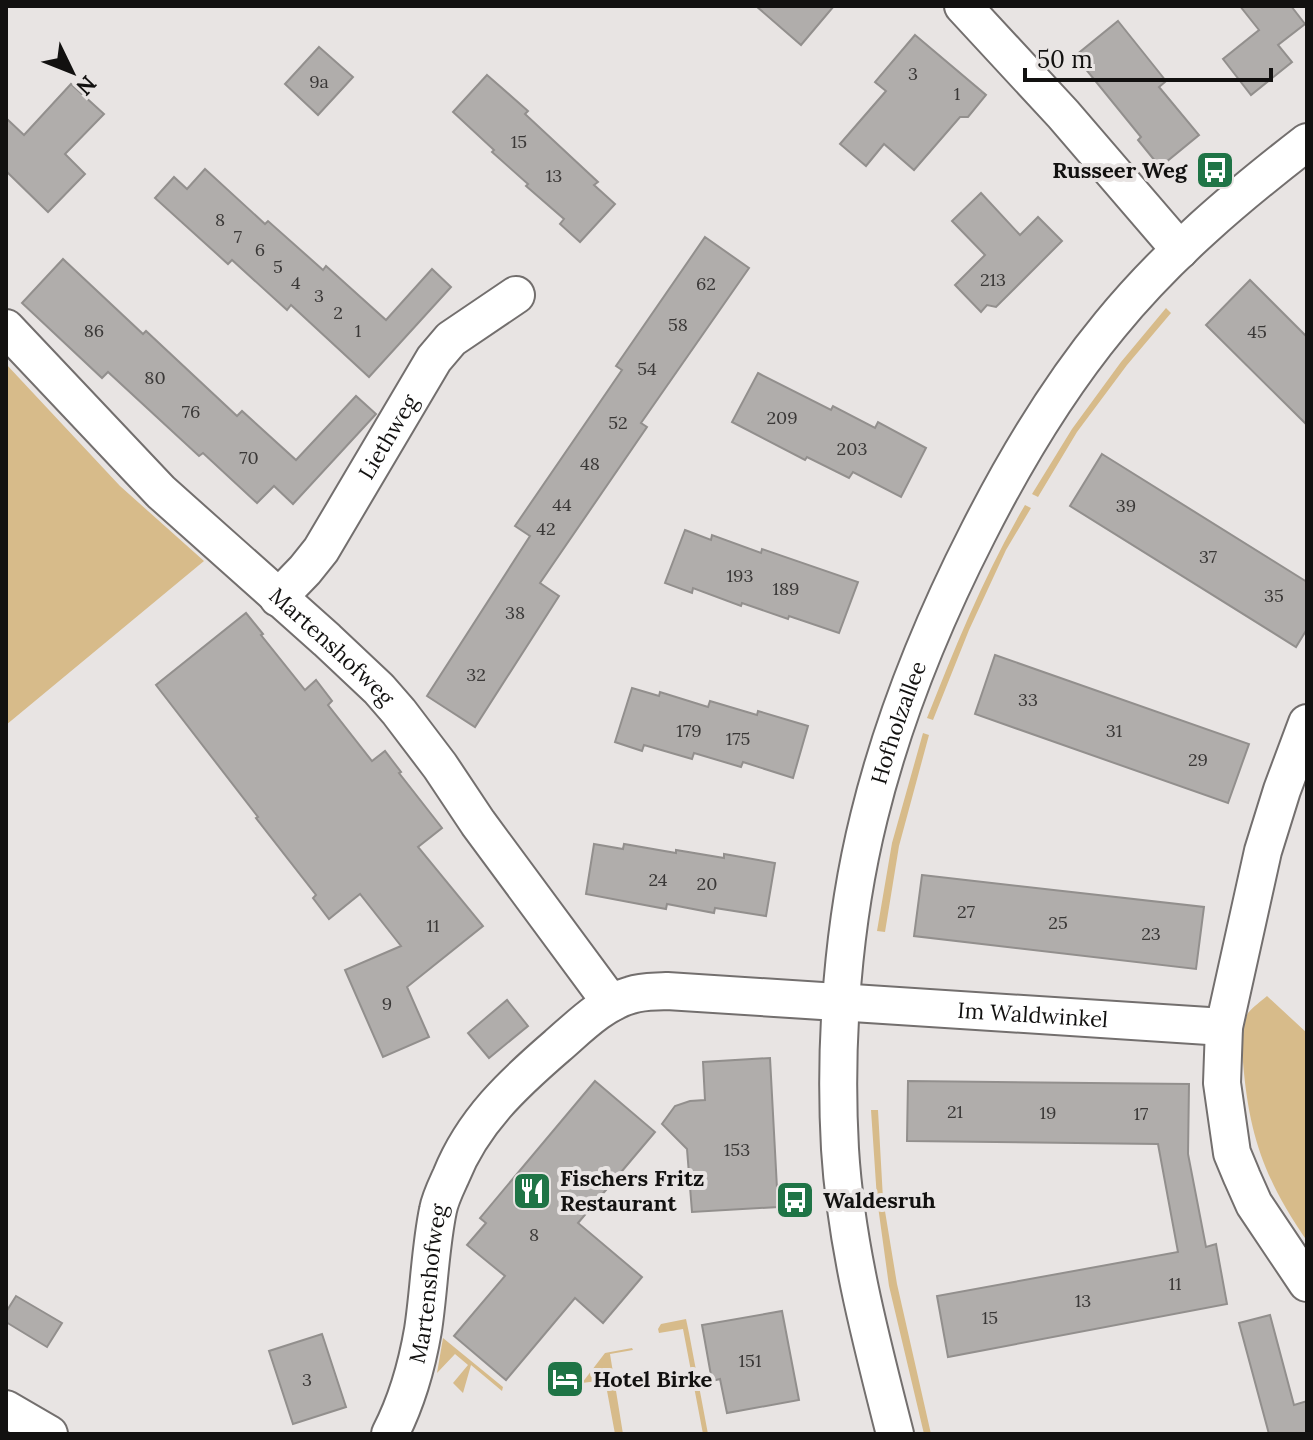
<svg xmlns="http://www.w3.org/2000/svg" width="1313" height="1440" font-family="Lora,serif">
  <style>
    .green { fill: #d7bb8a }
    .building { fill: #b0adab; stroke: #928f8d; stroke-width: 2 }
    .lines { fill: none; stroke-linecap: round; stroke-linejoin: round }
    .minor-casing { stroke: #736f6e; stroke-width: 40 }
    .minor { stroke: #fff; stroke-width: 36 }
    .labels { text-anchor: middle; dominant-baseline: central; stroke-width: 8; stroke-linejoin: round; paint-order: stroke }
    .number-label { font-size: 18px; fill: #3a3837 }
    .poi-label { font-size: 22px; font-weight: bold; fill: #121110; stroke: #e8e4e3; text-anchor: start }
    .street-label { font-size: 22px; fill: #121110; stroke: #e8e4e3 }
  </style>
  <rect width="100%" height="100%" fill="#e8e4e3"/>
  <g class="green">
    <polygon points="1166,308 1171,313 1127,365 1077,432 1038,497 1032,494 1072,429 1121,362"/>
    <polygon points="6,364 120,486 204,561 6,725"/>
    <path d="M1025,505L1031,508L1006,550L969,630L933,720L927,718C956,645 985,573 1025,505Z"/>
    <polygon points="923,733 929,735 899,846 885,932 877,931 892,843"/>
    <path d="M1267,996L1307,1033V1241C1265,1180 1249,1136 1243,1062C1242,1050 1242,1023 1248,1013C1253,1007 1261,1001 1267,996Z"/>
    <polygon points="871,1110 878,1110 883,1199 897,1284 931,1434 924,1434 889,1286 877,1199"/>
    <polygon points="686,1319 689,1333 708,1434 703,1434 683,1329 659,1333 658,1329 661,1324"/>
    <polygon points="443,1338 503,1387 502,1391 471,1365 463,1393 453,1383 468,1365 455,1354 437,1373"/>
    <polygon points="632,1348 633,1350 610,1354 623,1434 615,1434 605,1380 582,1383 605,1353"/>
  </g>
  <g class="building">
    <polygon points="756,6 834,6 801,45"/>
    <polygon points="1240,6 1291,6 1305,24 1278,45 1292,62 1251,95 1223,59 1259,30"/>
    <polygon points="1118,21 1166,81 1159,87 1199,135 1160,167 1138,140 1141,137 1075,56"/>
    <polygon points="915,35 986,95 968,117 960,117 914,170 884,144 866,166 840,144 886,91 875,82"/>
    <polygon points="319,47 353,77 318,115 285,84"/>
    <polygon points="487,75 528,111 525,114 598,182 594,185 615,204 580,242 560,224 564,219 526,186 528,184 492,152 494,150 453,112"/>
    <polygon points="71,84 104,114 65,154 85,174 48,212 6,171 6,118 24,135"/>
    <polygon points="205,169 265,224 268,221 323,270 326,266 386,320 432,269 451,287 369,377 291,305 287,310 232,260 228,264 155,198 174,177 187,189"/>
    <polygon points="981,193 1020,235 1038,217 1062,241 996,307 987,305 981,312 955,285 985,255 952,221"/>
    <polygon points="705,237 749,268 641,423 647,427 540,583 559,596 475,727 427,696 530,536 515,526 622,370 616,366"/>
    <polygon points="63,259 143,334 146,331 237,416 242,411 296,460 356,396 376,414 293,504 274,486 257,503 203,453 199,456 108,372 102,378 22,303"/>
    <polygon points="1250,280 1307,337 1307,425 1206,325"/>
    <polygon points="758,373 831,410 833,406 875,428 878,422 926,448 901,497 853,472 849,478 807,457 805,460 732,422"/>
    <polygon points="1102,454 1307,582 1307,629 1296,647 1070,506"/>
    <polygon points="685,530 711,540 712,535 761,553 762,549 858,582 839,633 789,616 788,619 742,603 741,606 693,588 692,593 665,583"/>
    <polygon points="246,613 263,634 261,635 305,690 316,680 332,701 328,705 372,761 385,751 401,772 399,773 442,828 418,847 483,926 407,987 429,1037 383,1057 345,970 401,946 360,894 329,919 313,898 316,895 256,818 258,817 156,685"/>
    <polygon points="995,655 1249,744 1228,803 975,714"/>
    <polygon points="632,688 659,696 660,692 708,707 710,701 757,715 758,711 808,726 793,778 743,762 741,767 694,753 692,759 644,745 642,751 615,742"/>
    <polygon points="594,844 623,849 624,844 676,853 676,850 724,858 724,854 775,863 766,916 715,908 714,913 667,904 666,909 586,894"/>
    <polygon points="922,875 1204,907 1196,969 914,936"/>
    <polygon points="507,1000 528,1026 489,1058 468,1033"/>
    <polygon points="770,1058 778,1207 692,1212 687,1149 662,1124 675,1106 690,1101 705,1100 703,1062"/>
    <polygon points="595,1081 655,1132 578,1223 642,1277 603,1323 575,1298 506,1380 454,1336 505,1276 467,1245 486,1223 480,1218"/>
    <polygon points="908,1081 1189,1084 1188,1154 1206,1247 1216,1244 1227,1304 948,1357 937,1296 1178,1252 1158,1144 907,1141"/>
    <polygon points="16,1296 62,1323 47,1347 6,1322 6,1312"/>
    <polygon points="782,1311 799,1400 727,1413 720,1379 712,1381 702,1325"/>
    <polygon points="1270,1315 1294,1405 1307,1401 1307,1434 1269,1434 1239,1323"/>
    <polygon points="322,1334 346,1407 293,1424 269,1351"/>
  </g>
  <g class="lines">
    <g class="minor-casing">
      <g id="minor">
        <polyline points="963,6 1063,114 1180,250"/>
        <path id="s1" d="M6,328L161,492L327,640L379,689L399,712L440,766L478,823L611,1003"/>
        <path id="s2" d="M278,598L305,570L321,550L434,359L451,339L516,295"/>
        <polyline points="1307,723 1282,790 1263,851 1224,1027 1222,1083 1232,1153 1242,1177 1254,1204 1307,1283"/>
        <polyline points="6,1409 49,1434"/>
        <path id="s3" d="M390,1434C406,1403 417,1365 423,1330C429,1291 430,1249 438,1210C440,1199 446,1187 451,1176C473,1121 513,1084 557,1046C579,1027 602,1003 631,995C643,991 655,992 667,991L1224,1027"/>
        <path id="s4" d="M895,1434C871,1340 846,1246 840,1149C834,1041 843,922 869,817C893,719 932,623 978,533C1015,460 1058,388 1110,325C1167,255 1236,197 1307,142"/>
      </g>
    </g>
    <use href="#minor" class="minor"/>
  </g>
  <defs>
    <g id="bus-square" transform="scale(2)"><rect x="-9" y="-9" width="18" height="18" rx="4" fill="#1f7446" stroke="#e8e4e3"/><path d="M-5-6H5V4H4V6H2V4H-2V6H-4V4H-5ZM-3.5-4V0h7V-4ZM-3.5 1.2v1.5H-2V1.2ZM2 1.2v1.5H3.5V1.2Z" fill="#fff"/></g>
    <g id="restaurant-square" transform="scale(2)"><rect x="-9" y="-9" width="18" height="18" rx="4" fill="#1f7446" stroke="#e8e4e3"/><path d="M-5-6h1v4h1v-4h1v4h1v-4h1v5L-1.5 .5V6h-2V.5L-5-1ZM5-6V6H3V1.5H1.5Q1.5-4 5-6Z" fill="#fff"/></g>
    <g id="hotel-square" transform="scale(2)"><rect x="-9" y="-9" width="18" height="18" rx="4" fill="#1f7446" stroke="#e8e4e3"/><path d="M-6-4.5h1.5V1H6V5H4.5V3h-9V5H-6ZM-4 0a1.8 1.8 0 1 1 3.6 0ZM.5 0V-2.5h3Q6-2.5 6 0Z" fill="#fff"/></g>
  </defs>
  <g fill-rule="evenodd">
    <use href="#bus-square" x="1215" y="170"/>
    <use href="#restaurant-square" x="532" y="1191"/>
    <use href="#bus-square" x="795" y="1200"/>
    <use href="#hotel-square" x="565" y="1379"/>
  </g>
  <g class="labels">
    <g class="number-label">
      <text x="913" y="73">3</text>
      <text x="319" y="81">9a</text>
      <text x="957" y="93">1</text>
      <text x="519" y="141">15</text>
      <text x="554" y="175">13</text>
      <text x="220" y="219">8</text>
      <text x="238" y="236">7</text>
      <text x="260" y="249">6</text>
      <text x="278" y="266">5</text>
      <text x="993" y="279">213</text>
      <text x="296" y="282">4</text>
      <text x="706" y="283">62</text>
      <text x="319" y="295">3</text>
      <text x="338" y="312">2</text>
      <text x="678" y="324">58</text>
      <text x="94" y="330">86</text>
      <text x="358" y="330">1</text>
      <text x="1257" y="331">45</text>
      <text x="647" y="368">54</text>
      <text x="155" y="377">80</text>
      <text x="191" y="411">76</text>
      <text x="782" y="417">209</text>
      <text x="618" y="422">52</text>
      <text x="852" y="448">203</text>
      <text x="249" y="457">70</text>
      <text x="590" y="463">48</text>
      <text x="562" y="504">44</text>
      <text x="1126" y="505">39</text>
      <text x="546" y="528">42</text>
      <text x="1208" y="556">37</text>
      <text x="740" y="575">193</text>
      <text x="786" y="588">189</text>
      <text x="1274" y="595">35</text>
      <text x="515" y="612">38</text>
      <text x="476" y="674">32</text>
      <text x="1028" y="699">33</text>
      <text x="689" y="730">179</text>
      <text x="1114" y="730">31</text>
      <text x="738" y="738">175</text>
      <text x="1198" y="759">29</text>
      <text x="658" y="879">24</text>
      <text x="707" y="883">20</text>
      <text x="966" y="911">27</text>
      <text x="1058" y="922">25</text>
      <text x="433" y="925">11</text>
      <text x="1151" y="933">23</text>
      <text x="387" y="1003">9</text>
      <text x="955" y="1111">21</text>
      <text x="1048" y="1112">19</text>
      <text x="1141" y="1113">17</text>
      <text x="737" y="1149">153</text>
      <text x="534" y="1234">8</text>
      <text x="1175" y="1283">11</text>
      <text x="1083" y="1300">13</text>
      <text x="990" y="1317">15</text>
      <text x="750" y="1360">151</text>
      <text x="307" y="1379">3</text>
    </g>
    <g class="poi-label">
      <text x="1187" y="170" text-anchor="end">Russeer Weg</text>
      <text x="560" y="1178">Fischers Fritz<tspan x="560" dy="25">Restaurant</tspan></text>
      <text x="823" y="1200">Waldesruh</text>
      <text x="593" y="1379">Hotel Birke</text>
    </g>
    <g class="street-label">
      <text stroke="none"><textPath href="#s2" startOffset="196">Liethweg</textPath></text>
      <text stroke="none"><textPath href="#s1" startOffset="456">Martenshofweg</textPath></text>
      <text stroke="none"><textPath href="#s4" startOffset="724">Hofholzallee</textPath></text>
      <text stroke="none"><textPath href="#s3" startOffset="930">Im Waldwinkel</textPath></text>
      <text stroke="none"><textPath href="#s3" startOffset="156">Martenshofweg</textPath></text>
    </g>
  </g>
  <rect width="1313" height="1440" fill="none" stroke="#121110" stroke-width="16"/>
  <g transform="translate(72 72) rotate(133)" stroke="#e8e4e3" stroke-width="6" paint-order="stroke">
  <path d="M0-6L14 30L0 20L-14 30Z" fill="#121110"/>
  <text y="-12" font-size="22" font-weight="bold" text-anchor="middle" fill="#121110">N</text>
  </g>
  <path d="M1025 68v12h246v-12" fill="none" stroke="#121110" stroke-width="4"/>
  <text x="1037" y="68" font-size="24" fill="#121110" stroke="#e8e4e3" stroke-width="6" paint-order="stroke">50 m</text>
</svg>
